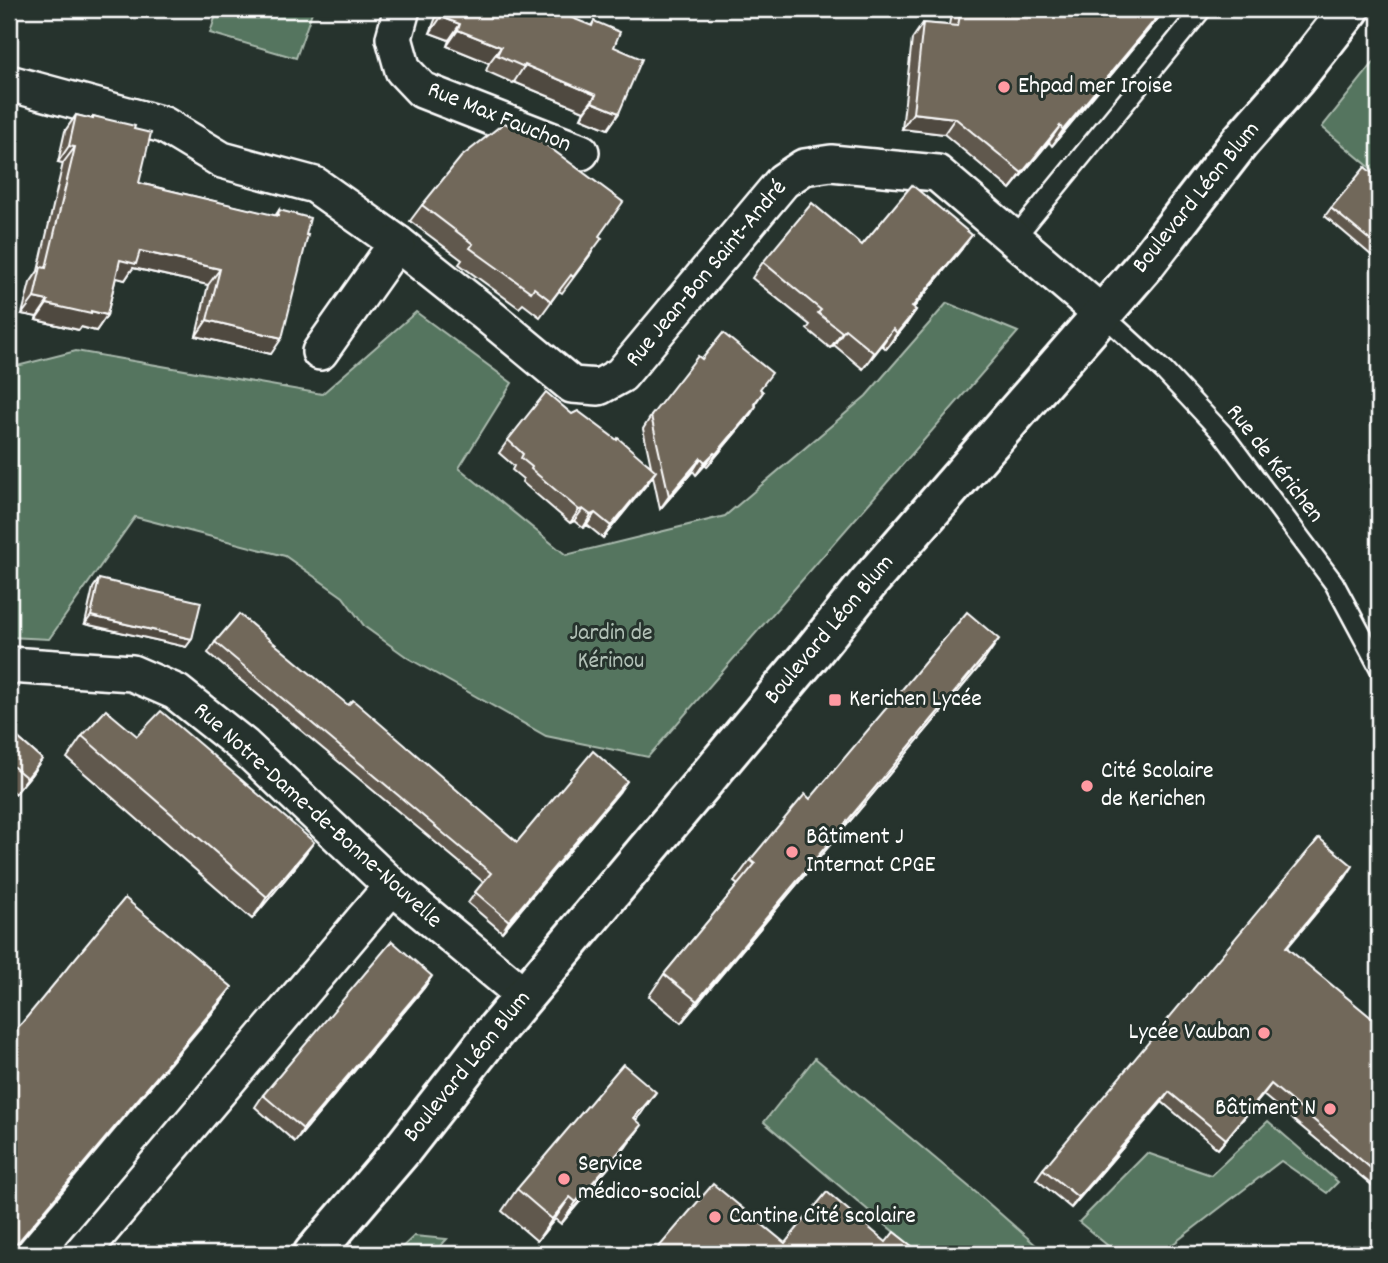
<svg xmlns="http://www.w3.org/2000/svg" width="1388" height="1263" font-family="Dekko,sans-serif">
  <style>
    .green { fill: #55755e; stroke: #aabaae; stroke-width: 2 }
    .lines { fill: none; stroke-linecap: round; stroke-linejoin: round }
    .service-casing { stroke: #fff; stroke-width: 23 }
    .minor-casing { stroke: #fff; stroke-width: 40 }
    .secondary-casing { stroke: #fff; stroke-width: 44 }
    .service { stroke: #26332d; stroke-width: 18 }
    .minor { stroke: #26332d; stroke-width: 35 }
    .secondary { stroke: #26332d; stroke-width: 38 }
    .wall { fill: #61594d; stroke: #fff; stroke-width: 2 }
    .shaded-wall { fill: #4f483f; stroke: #fff; stroke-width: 2 }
    .building { fill: #71675a; stroke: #fff; stroke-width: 2 }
    .poi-dot { fill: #ff9aa2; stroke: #26332d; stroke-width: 2.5 }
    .labels { text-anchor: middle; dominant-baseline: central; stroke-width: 6; stroke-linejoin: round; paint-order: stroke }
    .poi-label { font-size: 24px; fill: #fff; stroke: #26332d; text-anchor: start }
    .street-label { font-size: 24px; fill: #fff; stroke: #26332d }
    .park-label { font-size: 24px; fill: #b2c1b7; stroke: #26332d }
  </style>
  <rect width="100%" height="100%" fill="#26332d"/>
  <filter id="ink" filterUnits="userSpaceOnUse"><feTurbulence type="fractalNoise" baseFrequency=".0143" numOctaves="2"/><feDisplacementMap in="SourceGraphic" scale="14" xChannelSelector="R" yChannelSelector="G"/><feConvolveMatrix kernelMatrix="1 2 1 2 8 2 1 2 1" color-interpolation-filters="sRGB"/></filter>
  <g filter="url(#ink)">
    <g class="green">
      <polygon points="218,9 313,9 296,58 210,33"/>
      <polygon points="1379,56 1379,175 1322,127"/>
      <polygon points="947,303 1018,332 648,757 546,736 408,658 365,627 343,597 285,556 135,517 49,639 9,637 9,368 76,351 322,394 416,312 512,383 459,468 566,555 725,516 866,396"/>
      <polygon points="815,1058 979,1195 1046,1254 920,1254 764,1122"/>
      <polygon points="1268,1121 1338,1182 1327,1193 1281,1161 1160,1254 1118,1254 1079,1222 1147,1153 1211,1175"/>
      <polygon points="414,1236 447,1239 433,1254 395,1254"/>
    </g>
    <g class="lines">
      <g class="service-casing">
        <g id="service">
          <polyline points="1014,239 1202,9"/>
          <polyline points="1101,313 1164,371 1222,433 1334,583 1379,667"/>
        </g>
      </g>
      <g class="minor-casing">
        <g id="minor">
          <polyline points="402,9 394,38 403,70 422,90 581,152"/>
          <polyline points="9,83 164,125 222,160 315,185 397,243 485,313 572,385 599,387 621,375 783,181 804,167 831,163 937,173 1101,313"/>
          <polyline points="320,352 397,243"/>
          <polyline points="9,665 132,673 176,692 244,746 392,886 525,996"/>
          <polyline points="81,1254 392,886"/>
        </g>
      </g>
      <g class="secondary-casing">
        <polyline id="secondary" points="313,1254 401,1151 490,1037 815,649 868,583 1144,266 1239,143 1296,78 1350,9"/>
      </g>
      <use href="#service" class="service"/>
      <use href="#minor" class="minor"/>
      <use href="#secondary" class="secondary"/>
    </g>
    <g class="wall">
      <polygon points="439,9 550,9 591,26 594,21 614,47 619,113 608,129 581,118 584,111 514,82 513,83 486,71 489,63 447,46 449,40 430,33"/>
      <polygon points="952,9 1166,9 1052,146 1049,142 1010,189 944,134 902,129 912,39 923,23 949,25"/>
      <polygon points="76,115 91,119 93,116 134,129 139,183 275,216 279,210 271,354 196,336 208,285 133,268 125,280 116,277 107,315 96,331 81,327 79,330 36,320 37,317 22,314 30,283 38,271 63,163 58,162 65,131"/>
      <polygon points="422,205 599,236 591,254 562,293 559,291 540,317 523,304 519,308 459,264 462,260 410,221"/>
      <polygon points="1331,208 1379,245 1371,255 1325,216"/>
      <polygon points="862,245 961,250 913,308 916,310 905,326 886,349 882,345 863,369 834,345 830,348 807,329 810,325 752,278 763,262"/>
      <polygon points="702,359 760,389 763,392 755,404 756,406 748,418 707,467 705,465 696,475 693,471 660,509 653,476 603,538 587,525 583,528 574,521 570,523 522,482 523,479 512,470 514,466 499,453 508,440 572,414 651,466 643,429 651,416"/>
      <polygon points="99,579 192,639 186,647 85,624 93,588"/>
      <polygon points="215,642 348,705 517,842 620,791 502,932 468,903 483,882 208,653"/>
      <polygon points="984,661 681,1023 649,996 664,974 738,885 734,882 750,860 810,799"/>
      <polygon points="9,730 42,759 31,775 15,794 9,788"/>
      <polygon points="82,736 137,736 298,864 252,919 67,758"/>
      <polygon points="1346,877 1287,948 1371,1094 1379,1101 1379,1191 1263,1095 1218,1149 1162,1102 1071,1208 1036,1179 1043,1169"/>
      <polygon points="432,976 424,988 295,1142 255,1107 263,1095"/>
      <polygon points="656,1092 636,1120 626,1147 561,1224 555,1219 537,1241 502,1211 517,1189"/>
    </g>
    <g class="shaded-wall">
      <polygon points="1164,9 1166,9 1052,146 1063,130"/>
      <polygon points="441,17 460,24 449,40 430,33"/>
      <polygon points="458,30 501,47 489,63 447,46"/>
      <polygon points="525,65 596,95 584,111 514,82"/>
      <polygon points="592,102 619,113 608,129 581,118"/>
      <polygon points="913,113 955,118 944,134 902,129"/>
      <polygon points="1060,126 1049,142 1010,189 1022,173"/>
      <polygon points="69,146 75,147 63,163 58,162"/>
      <polygon points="972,235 961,250 901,323 912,307"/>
      <polygon points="140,251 220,269 208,285 133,268 125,280 109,276 120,260"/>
      <polygon points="34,298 48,301 37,317 22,314"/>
      <polygon points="47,304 91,311 107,315 96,331 81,327 79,330 36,320"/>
      <polygon points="916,310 905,326 886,349 897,333"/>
      <polygon points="207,320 282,338 271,354 196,336"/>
      <polygon points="845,329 834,345 830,348 842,332"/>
      <polygon points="893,329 882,345 863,369 874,353"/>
      <polygon points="756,406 748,418 707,467 716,454"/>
      <polygon points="714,453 705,465 696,475 705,462"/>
      <polygon points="701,458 693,471 660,509 669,496"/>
      <polygon points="656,471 648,483 603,538 611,526"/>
      <polygon points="583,509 574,521 570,523 579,510"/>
      <polygon points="595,513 587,525 583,528 591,515"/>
      <polygon points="91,616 192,639 186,647 85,624"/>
      <polygon points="999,639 984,661 681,1023 697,1001"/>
      <polygon points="42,759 31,775 15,794 27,778"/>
      <polygon points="627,781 620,791 502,932 509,921"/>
      <polygon points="314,842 298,864 252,919 267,897"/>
      <polygon points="1353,866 1346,877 1279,957 1286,947"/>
      <polygon points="432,976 424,988 295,1142 303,1129"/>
      <polygon points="232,987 221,1003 10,1254 9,1254"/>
      <polygon points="1271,1084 1263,1095 1218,1149 1226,1139"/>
      <polygon points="656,1092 641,1114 619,1140 634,1118"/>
      <polygon points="1169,1092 1162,1102 1071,1208 1078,1197"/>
      <polygon points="642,1125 626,1147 561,1224 576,1202"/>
      <polygon points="570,1197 555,1219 537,1241 552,1219"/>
    </g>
    <g class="building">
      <polygon points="444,9 550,9 592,26 594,21 620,32 614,47 642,59 619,113 592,102 596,95 525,65 524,67 497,55 501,47 458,30 460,24 441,17"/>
      <polygon points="961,9 1164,9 1063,130 1060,126 1022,173 955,118 913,113 923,23 958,26"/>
      <polygon points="76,115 93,119 93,116 135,126 134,129 151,133 139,183 278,216 279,210 310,218 306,235 308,235 282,338 207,320 220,269 140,251 136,264 120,260 107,315 91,311 91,314 47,304 48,301 34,298 41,267 46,268 75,147 69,146"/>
      <polygon points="504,123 530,133 623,202 599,236 602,238 573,277 571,275 551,301 534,288 531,292 470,248 473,244 422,205 461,157"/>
      <polygon points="1365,167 1379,179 1379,244 1377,246 1331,208"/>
      <polygon points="912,185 972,235 912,307 916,310 897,333 893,329 874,353 845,329 842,332 818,313 821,310 763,262 812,203 862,245"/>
      <polygon points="723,333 772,373 760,389 763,392 754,404 756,406 716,454 714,453 705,462 701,458 669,496 651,416 698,356 702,359"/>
      <polygon points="546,392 572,414 578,411 617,440 618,438 656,471 611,526 595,513 591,515 583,509 579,510 531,469 532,467 521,458 523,454 508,440"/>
      <polygon points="99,579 201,602 192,639 91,616"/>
      <polygon points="967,612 999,639 697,1001 664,974 755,864 750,860 805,794 810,799"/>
      <polygon points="239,614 348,705 353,700 517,842 593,751 627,781 509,921 475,892 491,873 215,642"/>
      <polygon points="106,710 137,736 161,711 314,842 267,897 82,736"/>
      <polygon points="9,730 42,759 27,778 9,763"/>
      <polygon points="1319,838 1353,866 1286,947 1379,1024 1379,1083 1371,1093 1379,1101 1379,1175 1271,1084 1226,1139 1169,1092 1078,1197 1043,1169"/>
      <polygon points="125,898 232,987 9,1253 9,1036 22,1023"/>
      <polygon points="392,941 432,976 303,1129 263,1095"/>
      <polygon points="623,1064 656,1092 634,1118 642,1125 576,1202 570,1197 552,1219 517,1189"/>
      <polygon points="713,1184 785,1243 827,1192 886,1242 894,1232 922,1254 653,1254"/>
    </g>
  </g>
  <g class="poi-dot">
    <circle cx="1004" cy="87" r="7"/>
    <rect x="828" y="693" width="14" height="14" rx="3.5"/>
    <circle cx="1087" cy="786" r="7"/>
    <circle cx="792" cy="852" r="7"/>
    <circle cx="1264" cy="1033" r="7"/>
    <circle cx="1330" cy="1109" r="7"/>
    <circle cx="564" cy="1179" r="7"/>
    <circle cx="715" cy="1217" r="7"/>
  </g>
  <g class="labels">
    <g class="poi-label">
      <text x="1018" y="87">Ehpad mer Iroise</text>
      <text x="849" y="700">Kerichen Lycée</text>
      <text x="1101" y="772">Cité Scolaire<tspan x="1101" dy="28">de Kerichen</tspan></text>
      <text x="806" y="838">Bâtiment J<tspan x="806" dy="28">Internat CPGE</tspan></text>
      <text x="1250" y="1033" text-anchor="end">Lycée Vauban</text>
      <text x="1316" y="1109" text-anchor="end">Bâtiment N</text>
      <text x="578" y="1165">Service<tspan x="578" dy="28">médico-social</tspan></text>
      <text x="729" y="1217">Cantine Cité scolaire</text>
    </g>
    <g class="street-label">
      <text transform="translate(499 118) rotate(22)">Rue Max Fauchon</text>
      <text transform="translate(1197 198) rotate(-51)">Boulevard Léon Blum</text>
      <text transform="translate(707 274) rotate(-50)">Rue Jean-Bon Saint-André</text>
      <text transform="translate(1274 464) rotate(52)">Rue de Kérichen</text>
      <text transform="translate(830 630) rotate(-50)">Boulevard Léon Blum</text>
      <text transform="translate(317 816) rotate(42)">Rue Notre-Dame-de-Bonne-Nouvelle</text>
      <text transform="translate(468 1067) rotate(-51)">Boulevard Léon Blum</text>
    </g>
    <g class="park-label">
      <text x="611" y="634">Jardin de<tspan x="611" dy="28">Kérinou</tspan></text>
    </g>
  </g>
  <rect width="1388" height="1263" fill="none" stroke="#26332d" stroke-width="35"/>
  <rect x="18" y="18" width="1353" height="1228" fill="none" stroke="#fff" stroke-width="2.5" filter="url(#ink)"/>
</svg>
